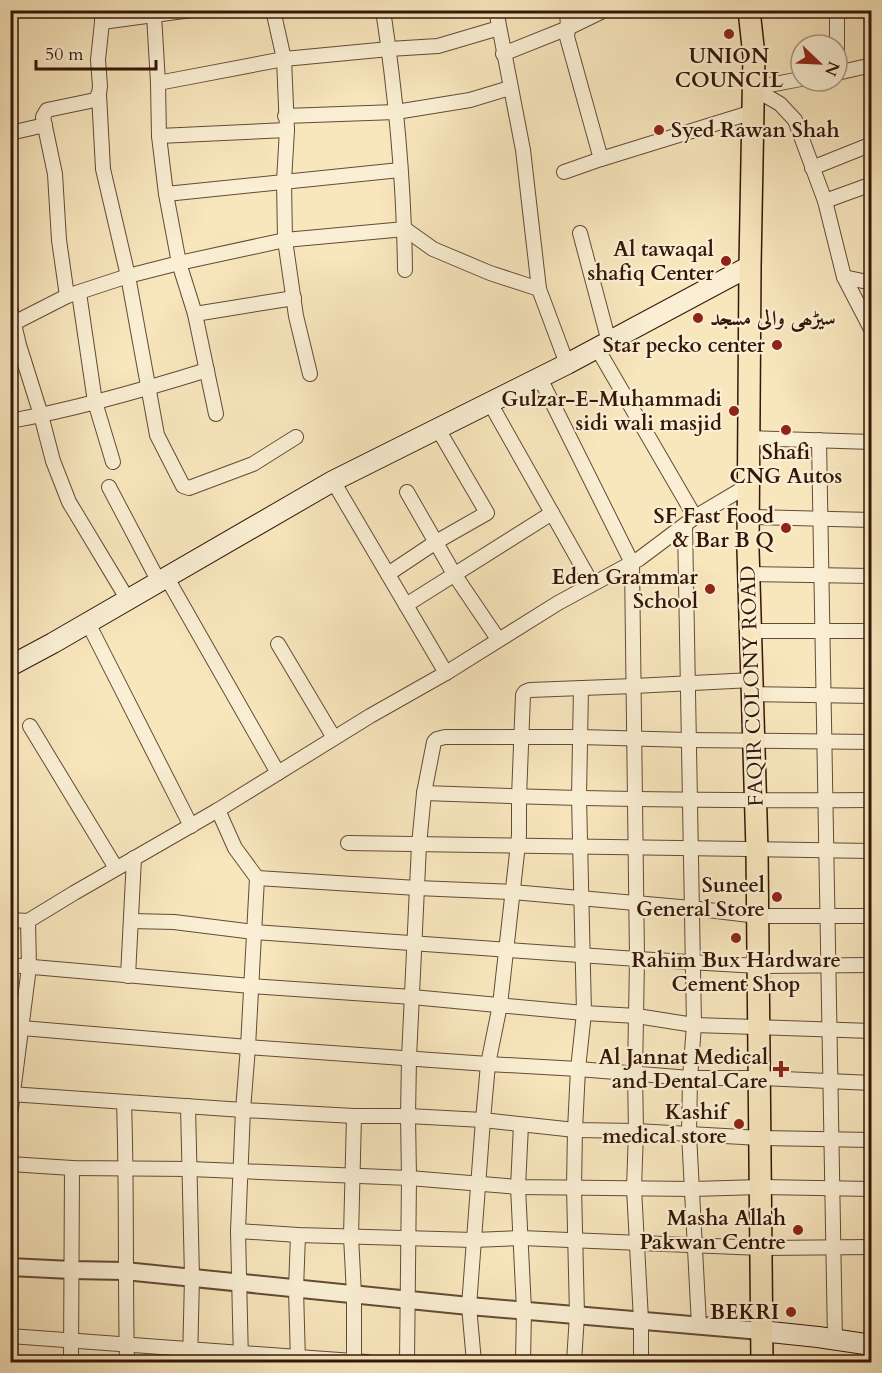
<svg xmlns="http://www.w3.org/2000/svg" width="882" height="1373" font-family="Cardo,Amiri,serif">
  <style>
    .lines { fill: none; stroke-linecap: round; stroke-linejoin: round }
    .minor-casing { stroke: #654b35; stroke-width: 16 }
    .tertiary-casing { stroke: #654b35; stroke-width: 20 }
    .secondary-casing { stroke: #341708; stroke-width: 22 }
    .primary-casing { stroke: #341708; stroke-width: 24 }
    .minor { stroke: #faefd4; stroke-width: 14 }
    .tertiary { stroke: #faefd4; stroke-width: 16 }
    .secondary { stroke: #faefd4; stroke-width: 20 }
    .primary { stroke: #f8e6bd; stroke-width: 21 }
    .poi-dot { fill: #8f2418; stroke: #faefd4; stroke-width: 2 }
    .labels { text-anchor: middle; dominant-baseline: central; stroke-width: 4.5; stroke-linejoin: round; paint-order: stroke }
    .poi-label { font-size: 21px; font-weight: bold; fill: #341708; stroke: #faefd4; text-anchor: end }
    .street-label { font-size: 21px; fill: #341708; stroke: #faefd4 }
  </style>
  <rect width="100%" height="100%" fill="#f8e6bd"/>
  <filter id="stains"><feTurbulence type="fractalNoise" baseFrequency=".00333" numOctaves="4"/><feColorMatrix values="0 0 0 0 .2 0 0 0 0 .09 0 0 0 0 .02 0 0 0 .5 -.17"/></filter>
  <radialGradient id="worn" r=".72"><stop offset=".6" stop-color="#630" stop-opacity="0"/><stop offset="1" stop-color="#630" stop-opacity=".3"/></radialGradient>
  <g class="lines">
    <g class="minor-casing">
      <g id="minor">
        <polyline points="273,10 284,59 287,130 284,181 285,240 296,316 310,374"/>
        <path d="M383,10C396,96 404,184 405,270"/>
        <polyline points="496,10 523,150 539,289 567,364"/>
        <polyline points="567,10 568,28 567,37 601,159"/>
        <polyline points="10,13 11,10"/>
        <polyline points="154,15 158,83 159,136 166,194 179,263 195,314 216,414"/>
        <polyline points="102,22 191,10"/>
        <polyline points="503,54 568,28 605,10"/>
        <polyline points="837,73 837,10"/>
        <polyline points="837,73 872,65"/>
        <polyline points="158,83 284,59 389,49 438,46 499,28"/>
        <polyline points="753,88 780,104 795,120 825,201 844,277 872,331"/>
        <polyline points="753,88 801,79"/>
        <polyline points="99,94 103,169 128,276 157,435 183,486 189,488 253,464 296,437"/>
        <polyline points="285,116 396,112 470,100 510,88"/>
        <polyline points="10,133 45,125"/>
        <polyline points="159,136 287,130"/>
        <polyline points="812,168 872,144"/>
        <polyline points="564,172 601,159 753,112"/>
        <polyline points="166,194 400,170"/>
        <polyline points="825,201 872,184"/>
        <polyline points="580,233 609,342"/>
        <polyline points="844,277 872,283"/>
        <polyline points="79,293 95,402 113,462"/>
        <polyline points="67,296 59,240 55,174 43,117 47,110 95,100 99,94 100,86 98,60 102,22 102,10"/>
        <polyline points="10,307 19,345 41,415 53,461 69,502 128,600"/>
        <polyline points="195,314 294,298"/>
        <polyline points="14,323 67,296 128,276 179,263 285,240 405,229 433,249 490,273 539,289"/>
        <polyline points="597,348 695,517"/>
        <polyline points="540,378 632,563 637,959 635,1074 636,1131 634,1188 641,1320 641,1362"/>
        <polyline points="490,403 592,584"/>
        <path d="M10,421C77,409 143,390 207,370"/>
        <polyline points="749,438 872,442"/>
        <polyline points="819,440 835,1340"/>
        <polyline points="333,481 446,673"/>
        <polyline points="109,487 159,582"/>
        <polyline points="407,492 454,574 498,639"/>
        <polyline points="749,517 872,520"/>
        <polyline points="685,525 694,1025 690,1078 689,1134 699,1325"/>
        <polyline points="388,574 436,542 487,513 438,429"/>
        <polyline points="749,574 872,576"/>
        <polyline points="167,578 278,773"/>
        <polyline points="406,605 552,513"/>
        <polyline points="88,623 191,826"/>
        <polyline points="751,631 872,631"/>
        <polyline points="278,644 334,738"/>
        <polyline points="753,694 872,696"/>
        <polyline points="30,726 116,868"/>
        <path d="M424,793C573,799 722,801 872,800"/>
        <polyline points="218,810 235,848 257,878 248,1047 243,1110 238,1231 241,1362"/>
        <polyline points="348,843 872,851"/>
        <polyline points="257,878 417,888 513,892 691,908 758,916 872,916"/>
        <polyline points="10,920 28,921"/>
        <polyline points="131,921 174,922 254,932 637,959 758,966 872,965"/>
        <polyline points="10,965 251,986 412,997 584,1013 637,1016 694,1025 872,1031"/>
        <polyline points="128,976 134,858"/>
        <polyline points="10,1027 248,1047 488,1064 578,1069 690,1078 760,1078 872,1083"/>
        <polyline points="10,1094 243,1110 354,1116 408,1116 483,1120 575,1130 636,1131 760,1138 872,1140"/>
        <path d="M124,1102C127,1189 125,1276 127,1362"/>
        <polyline points="188,1106 192,1277 190,1362"/>
        <polyline points="10,1116 29,967 28,921 74,893 218,810 370,716 446,673 558,603 639,559 695,517 749,485"/>
        <polyline points="521,1125 518,1187 524,1310 523,1362"/>
        <polyline points="10,1164 72,1168 190,1169 409,1178 518,1187 693,1189 760,1187 872,1189"/>
        <polyline points="238,1231 298,1235 474,1240 521,1238 761,1248 872,1247"/>
        <polyline points="10,1336 367,1362"/>
        <polyline points="71,1362 72,1168"/>
        <polyline points="298,1362 296,1289 298,1235"/>
        <polyline points="354,1362 354,1294 351,1236 354,1116"/>
        <polyline points="407,1362 409,1178 408,1116 409,1058 419,845 424,793 434,742 437,739 445,737 580,737 688,740 872,742"/>
        <polyline points="474,1362 469,1306 483,1120 488,1064 500,1005 519,835 519,797 523,695 525,692 530,690 634,686 752,680"/>
        <polyline points="574,1362 577,1315 574,1187 575,1130 578,1069 584,1013 579,797 581,688"/>
      </g>
    </g>
    <g class="tertiary-casing">
      <polyline id="tertiary" points="10,1267 71,1270 125,1271 469,1306 761,1331"/>
    </g>
    <g class="secondary-casing">
      <g id="secondary">
        <polyline points="10,666 53,643 333,481 567,364 750,266"/>
        <polyline points="761,1331 818,1337 872,1345"/>
      </g>
    </g>
    <g class="primary-casing">
      <polyline id="primary" points="749,10 754,56 750,266 748,549 757,850 762,1362"/>
    </g>
    <use href="#minor" class="minor"/>
    <use href="#tertiary" class="tertiary"/>
    <use href="#secondary" class="secondary"/>
    <use href="#primary" class="primary"/>
  </g>
  <g class="poi-dot">
    <circle cx="729" cy="34" r="6"/>
    <circle cx="659" cy="130" r="6"/>
    <circle cx="726" cy="261" r="6"/>
    <circle cx="698" cy="318" r="6"/>
    <circle cx="777" cy="345" r="6"/>
    <circle cx="734" cy="411" r="6"/>
    <circle cx="786" cy="430" r="6"/>
    <circle cx="786" cy="528" r="6"/>
    <circle cx="710" cy="589" r="6"/>
    <circle cx="777" cy="897" r="6"/>
    <circle cx="736" cy="938" r="6"/>
    <path d="M778 1060h6v6h6v6h-6v6h-6v-6h-6v-6h6z"/>
    <circle cx="739" cy="1124" r="6"/>
    <circle cx="798" cy="1230" r="6"/>
    <circle cx="791" cy="1312" r="6"/>
  </g>
  <g class="labels">
    <g class="poi-label">
      <text x="729" y="56" text-anchor="middle">UNION<tspan x="729" dy="24">COUNCIL</tspan></text>
      <text x="671" y="130" text-anchor="start">Syed Rawan Shah</text>
      <text x="714" y="249">Al tawaqal<tspan x="714" dy="24">shafiq Center</tspan></text>
      <text x="710" y="318" text-anchor="start">سیڑھی والی مسجد</text>
      <text x="765" y="345">Star pecko center</text>
      <text x="722" y="399">Gulzar-E-Muhammadi<tspan x="722" dy="24">sidi wali masjid</tspan></text>
      <text x="786" y="452" text-anchor="middle">Shafi<tspan x="786" dy="24">CNG Autos</tspan></text>
      <text x="774" y="516">SF Fast Food<tspan x="774" dy="24">&amp; Bar B Q</tspan></text>
      <text x="698" y="577">Eden Grammar<tspan x="698" dy="24">School</tspan></text>
      <text x="765" y="885">Suneel<tspan x="765" dy="24">General Store</tspan></text>
      <text x="736" y="960" text-anchor="middle">Rahim Bux Hardware<tspan x="736" dy="24">Cement Shop</tspan></text>
      <text x="768" y="1057">Al Jannat Medical<tspan x="768" dy="24">and Dental Care</tspan></text>
      <text x="727" y="1112">Kashif<tspan x="727" dy="24">medical store</tspan></text>
      <text x="786" y="1218">Masha Allah<tspan x="786" dy="24">Pakwan Centre</tspan></text>
      <text x="779" y="1312">BEKRI</text>
    </g>
    <g class="street-label">
      <text transform="translate(752 686) rotate(-92)">FAQIR COLONY ROAD</text>
    </g>
  </g>
  <rect width="882" height="1373" fill="none" stroke="#f8e6bd" stroke-width="36"/>
  <rect x="12" y="12" width="858" height="1349" fill="none" stroke="#341708" stroke-width="3"/>
  <rect x="18" y="18" width="846" height="1337" fill="none" stroke="#341708" stroke-width="1.5"/>
  <g transform="translate(819 63) rotate(113)"><circle r="28" fill="#faefd4" stroke="#ab9982" stroke-width="1.5"/>
  <path d="M0-4.5L10 22L0 15L-10 22Z" fill="#8f2418"/>
  <text y="-9" font-size="16" font-weight="bold" text-anchor="middle" fill="#341708">N</text>
  </g>
  <path d="M36 60v9h120v-9" fill="none" stroke="#341708" stroke-width="3"/>
  <text x="45" y="60" font-size="18" fill="#341708" stroke="#faefd4" stroke-width="4.5" paint-order="stroke">50 m</text>
  <rect width="100%" height="100%" filter="url(#stains)"/>
  <rect width="100%" height="100%" fill="url(#worn)"/>
</svg>
